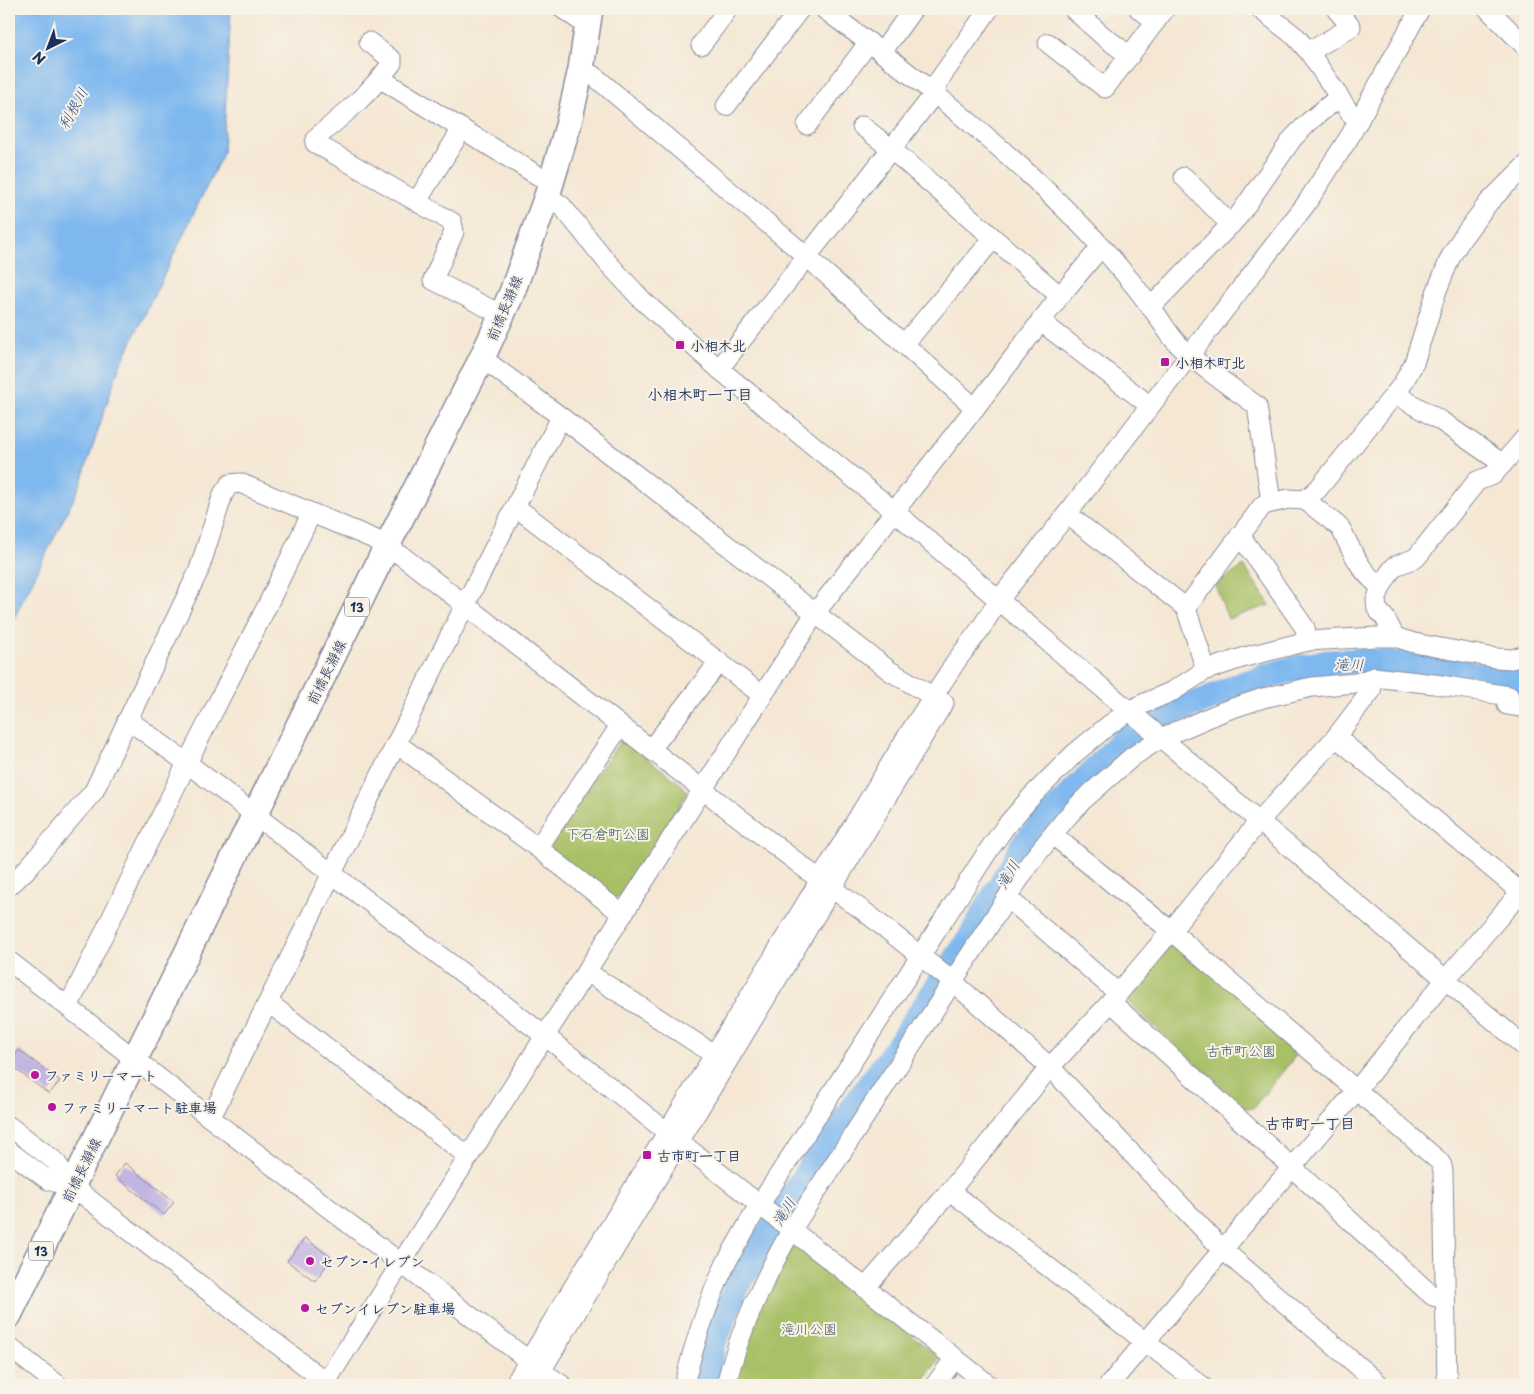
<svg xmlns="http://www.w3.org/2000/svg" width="1534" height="1394" font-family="'Playpen Sans','Klee One',sans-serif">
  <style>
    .green { fill: #a8c066; stroke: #627862 }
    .water { fill: #7eb8ef; stroke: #4c74a6 }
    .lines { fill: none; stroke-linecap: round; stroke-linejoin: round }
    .river { stroke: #7eb8ef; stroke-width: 26 }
    .building { fill: #c2b6e1 }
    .minor-casing { stroke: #888b99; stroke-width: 21 }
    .major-casing { stroke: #888b99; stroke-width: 28 }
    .minor { stroke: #fff; stroke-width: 19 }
    .major { stroke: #fff; stroke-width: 25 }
    .poi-dot { fill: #b5179e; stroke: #f7f3e8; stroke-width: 2 }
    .labels { text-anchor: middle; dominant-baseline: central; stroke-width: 4; stroke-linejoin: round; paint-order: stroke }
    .shield { fill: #f7f3e8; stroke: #5d6a87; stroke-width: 1 }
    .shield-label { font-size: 12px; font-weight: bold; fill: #1b2f5e }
    .street-label { font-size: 14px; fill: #1b2f5e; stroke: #f7f3e8 }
    .poi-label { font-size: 14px; font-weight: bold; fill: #1b2f5e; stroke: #f7f3e8; text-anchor: start }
    .park-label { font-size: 14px; fill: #455a60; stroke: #f7f3e8 }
    .water-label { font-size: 15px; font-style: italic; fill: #345182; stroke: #f7f3e8 }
    .neighbourhood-label { font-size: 15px; font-weight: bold; fill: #1b2f5e; stroke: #f7f3e8 }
  </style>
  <rect width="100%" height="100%" fill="#f7f3e8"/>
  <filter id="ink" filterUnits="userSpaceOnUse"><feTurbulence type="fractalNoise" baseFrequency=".02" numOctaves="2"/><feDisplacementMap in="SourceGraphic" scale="10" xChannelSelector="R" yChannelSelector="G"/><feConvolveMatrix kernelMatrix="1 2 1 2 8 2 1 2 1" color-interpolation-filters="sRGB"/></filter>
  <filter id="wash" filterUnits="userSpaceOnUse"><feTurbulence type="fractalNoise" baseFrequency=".0096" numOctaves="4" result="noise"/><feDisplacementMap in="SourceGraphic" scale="20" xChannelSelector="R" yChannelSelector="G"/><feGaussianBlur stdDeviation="1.12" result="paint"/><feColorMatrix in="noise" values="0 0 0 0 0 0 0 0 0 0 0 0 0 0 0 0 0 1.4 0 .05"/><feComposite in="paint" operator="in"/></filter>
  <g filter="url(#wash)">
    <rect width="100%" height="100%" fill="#f5e7d4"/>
    <g class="green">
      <polygon points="1244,566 1270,605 1228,619 1215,585"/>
      <polygon points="622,739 683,786 687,793 621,896 613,898 550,849 548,840"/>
      <polygon points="1175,941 1298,1045 1298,1053 1253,1108 1244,1108 1126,1000 1125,992"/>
      <polygon points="794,1242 940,1358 920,1385 729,1385 749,1325"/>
    </g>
    <polygon class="water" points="9,9 231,9 223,153 118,370 79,488 9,628"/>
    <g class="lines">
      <polyline class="river" points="705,1385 713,1344 736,1288 768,1234 820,1152 896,1049 969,940 1025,843 1127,736 1166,714 1206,700 1237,686 1285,671 1322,663 1355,661 1391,663 1459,671 1525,683"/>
    </g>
    <g id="blocks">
      <g class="building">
        <polygon points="19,1050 60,1081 49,1094 9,1064"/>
        <polygon points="125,1163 174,1202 164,1215 115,1176"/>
        <polygon points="305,1238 332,1258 315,1281 287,1261"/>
      </g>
    </g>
  </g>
  <g filter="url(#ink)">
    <use href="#blocks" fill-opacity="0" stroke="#888b99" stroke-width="1"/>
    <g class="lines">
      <g class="minor-casing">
        <g id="minor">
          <polyline points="563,9 579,20 588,23"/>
          <path d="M824,9C907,71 990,134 1063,207C1094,237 1124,271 1150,306C1160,318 1166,331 1177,343C1200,367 1230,386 1257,406L1271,502"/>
          <polyline points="1073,9 1103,36 1130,56"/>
          <polyline points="1139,9 1156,21"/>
          <polyline points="1260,9 1296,37 1309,52 1350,113 1359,120"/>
          <polyline points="1488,9 1525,46"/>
          <path d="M369,42L392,60V63C371,92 345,114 317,137L315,143L452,222L454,232L433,280L502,315"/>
          <polyline points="1048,43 1105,88 1165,9"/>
          <polyline points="701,45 728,9"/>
          <polyline points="882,52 913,9"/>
          <polyline points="1309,52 1351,27 1336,9"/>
          <polyline points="581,69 594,76 806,256 975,408"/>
          <polyline points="381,79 537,175 551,182"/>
          <polyline points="726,106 800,9"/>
          <polyline points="807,125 869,42"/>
          <polyline points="862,126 890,148 1060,296"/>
          <polyline points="1184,177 1231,225"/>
          <polyline points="547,196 561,205 607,262 642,300 719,369 894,511 1525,1047"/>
          <polyline points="417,201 462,129"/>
          <polyline points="1151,307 1237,218 1293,138 1311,120 1338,98"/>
          <polyline points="1040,321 1149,405"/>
          <polyline points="905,343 993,239"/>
          <polyline points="482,358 561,417 890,671 944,703"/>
          <polyline points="719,369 935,93 939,80 989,9"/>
          <polyline points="1395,394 1441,421 1503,464"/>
          <path d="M1305,500L1337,525L1341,529C1352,551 1360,572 1381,587"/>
          <polyline points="515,508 525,514 762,695"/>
          <polyline points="1067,514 1186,608 1206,670"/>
          <polyline points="1240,535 1305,628 1308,641"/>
          <polyline points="1186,608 1263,505 1288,499 1305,500 1318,489 1402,385 1414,363 1437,290 1451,256 1462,238 1489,202 1525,166"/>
          <polyline points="1395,637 1385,618 1377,609 1376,601 1381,587 1390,572 1395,566 1416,558 1477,481 1493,475 1525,438"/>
          <polyline points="127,720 138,727 187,763 545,1036 989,1385"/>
          <polyline points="1336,737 1525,896"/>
          <polyline points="397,744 538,848 622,914"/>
          <polyline points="651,749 719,662"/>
          <polyline points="1053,835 1171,931 1439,1161 1442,1166 1443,1172 1447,1385"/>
          <polyline points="538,848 620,726"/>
          <polyline points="9,886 26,870 94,791 199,570 223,494 230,484 240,483 374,539 402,556 702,789 820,880 865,912 953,982 1050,1067 1222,1249 1380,1385"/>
          <polyline points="1006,899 1017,906 1118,993"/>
          <polyline points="9,961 209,1117 528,1360"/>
          <polyline points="587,972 715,1055"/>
          <polyline points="1111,1002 1427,1291 1433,1296 1445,1299"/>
          <polyline points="269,1003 469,1157"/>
          <polyline points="67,1005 71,1001 187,763 267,606 311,514"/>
          <polyline points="209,1117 214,1111 465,605 561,417"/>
          <polyline points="9,1126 55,1161 73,1187 330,1385"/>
          <polyline points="9,1151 48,1180 73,1187"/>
          <polyline points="950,1191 1201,1385"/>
          <polyline points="865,1288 950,1191 1050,1067 1111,1002 1171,931 1259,821 1336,737 1371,691 1374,677"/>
          <polyline points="9,1347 58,1385"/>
          <polyline points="541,1371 562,1385"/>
          <polyline points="324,1385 545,1036 816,612 975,408 1060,296 1101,247"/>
          <polyline points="514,1385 908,735 957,660 981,628 998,601 1067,514 1306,204 1350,136 1420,9"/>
          <polyline points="530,1385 541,1371 941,707"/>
          <path d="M684,1385C694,1344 707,1304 725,1265C734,1248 744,1232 753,1215L988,851L1005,827L1031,797L1075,753L1109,725L1129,711L1145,703L1173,691L1206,670L1245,657L1308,641L1376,637H1395L1414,643L1495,658L1512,659L1525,655"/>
          <path d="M726,1385C739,1330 764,1279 792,1229L1029,864L1067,817L1083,800L1132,757L1161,738L1224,711L1263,698L1312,687L1356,683L1374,677L1434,684L1509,696L1507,705L1525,708"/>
          <polyline points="935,1385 955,1358"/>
          <polyline points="1109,1385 1356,1091 1446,979 1525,887"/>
        </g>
      </g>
      <g class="major-casing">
        <polyline id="major" points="9,1315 387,546 482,358 511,295 547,196 568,126 581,69 590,9"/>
      </g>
      <use href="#minor" class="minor"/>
      <use href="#major" class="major"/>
    </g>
  </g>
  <g class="poi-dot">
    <rect x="675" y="340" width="10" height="10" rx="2.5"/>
    <rect x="1160" y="357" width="10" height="10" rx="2.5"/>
    <circle cx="35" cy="1075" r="5"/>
    <circle cx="52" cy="1107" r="5"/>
    <rect x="642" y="1150" width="10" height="10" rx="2.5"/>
    <circle cx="310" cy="1261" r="5"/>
    <circle cx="305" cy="1308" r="5"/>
  </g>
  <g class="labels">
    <g class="shield">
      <rect x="344.5" y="597.5" width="25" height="19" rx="4"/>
      <rect x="28.5" y="1241.5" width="25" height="19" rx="4"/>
    </g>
    <g class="shield-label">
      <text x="357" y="607">13</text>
      <text x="41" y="1251">13</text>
    </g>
    <g class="street-label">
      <text transform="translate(504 308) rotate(-67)">前橋長瀞線</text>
      <text transform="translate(326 672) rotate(-64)">前橋長瀞線</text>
      <text transform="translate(81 1170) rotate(-64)">前橋長瀞線</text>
    </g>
    <g class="poi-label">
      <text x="690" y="345">小相木北</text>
      <text x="1175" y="362">小相木町北</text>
      <text x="45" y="1075">ファミリーマート</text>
      <text x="62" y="1107">ファミリーマート駐車場</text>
      <text x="657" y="1155">古市町一丁目</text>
      <text x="320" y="1261">セブン-イレブン</text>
      <text x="315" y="1308">セブンイレブン駐車場</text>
    </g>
    <g class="park-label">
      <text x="608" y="833">下石倉町公園</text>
      <text x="1241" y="1050">古市町公園</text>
      <text x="809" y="1328">滝川公園</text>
    </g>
    <g class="water-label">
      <text transform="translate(72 108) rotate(-61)">利根川</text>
      <text x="1349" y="663">滝川</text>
      <text transform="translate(1007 874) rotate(-60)">滝川</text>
      <text transform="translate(783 1211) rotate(-58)">滝川</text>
    </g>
    <g class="neighbourhood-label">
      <text x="700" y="393">小相木町一丁目</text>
      <text x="1310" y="1122">古市町一丁目</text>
    </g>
  </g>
  <rect width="1534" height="1394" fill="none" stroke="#f7f3e8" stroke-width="30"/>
  <g transform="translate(48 48) rotate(222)" stroke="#f7f3e8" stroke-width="4" paint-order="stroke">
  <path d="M0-4L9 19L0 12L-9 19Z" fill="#1b2f5e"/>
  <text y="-8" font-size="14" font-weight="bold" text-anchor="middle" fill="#1b2f5e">N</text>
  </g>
</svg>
